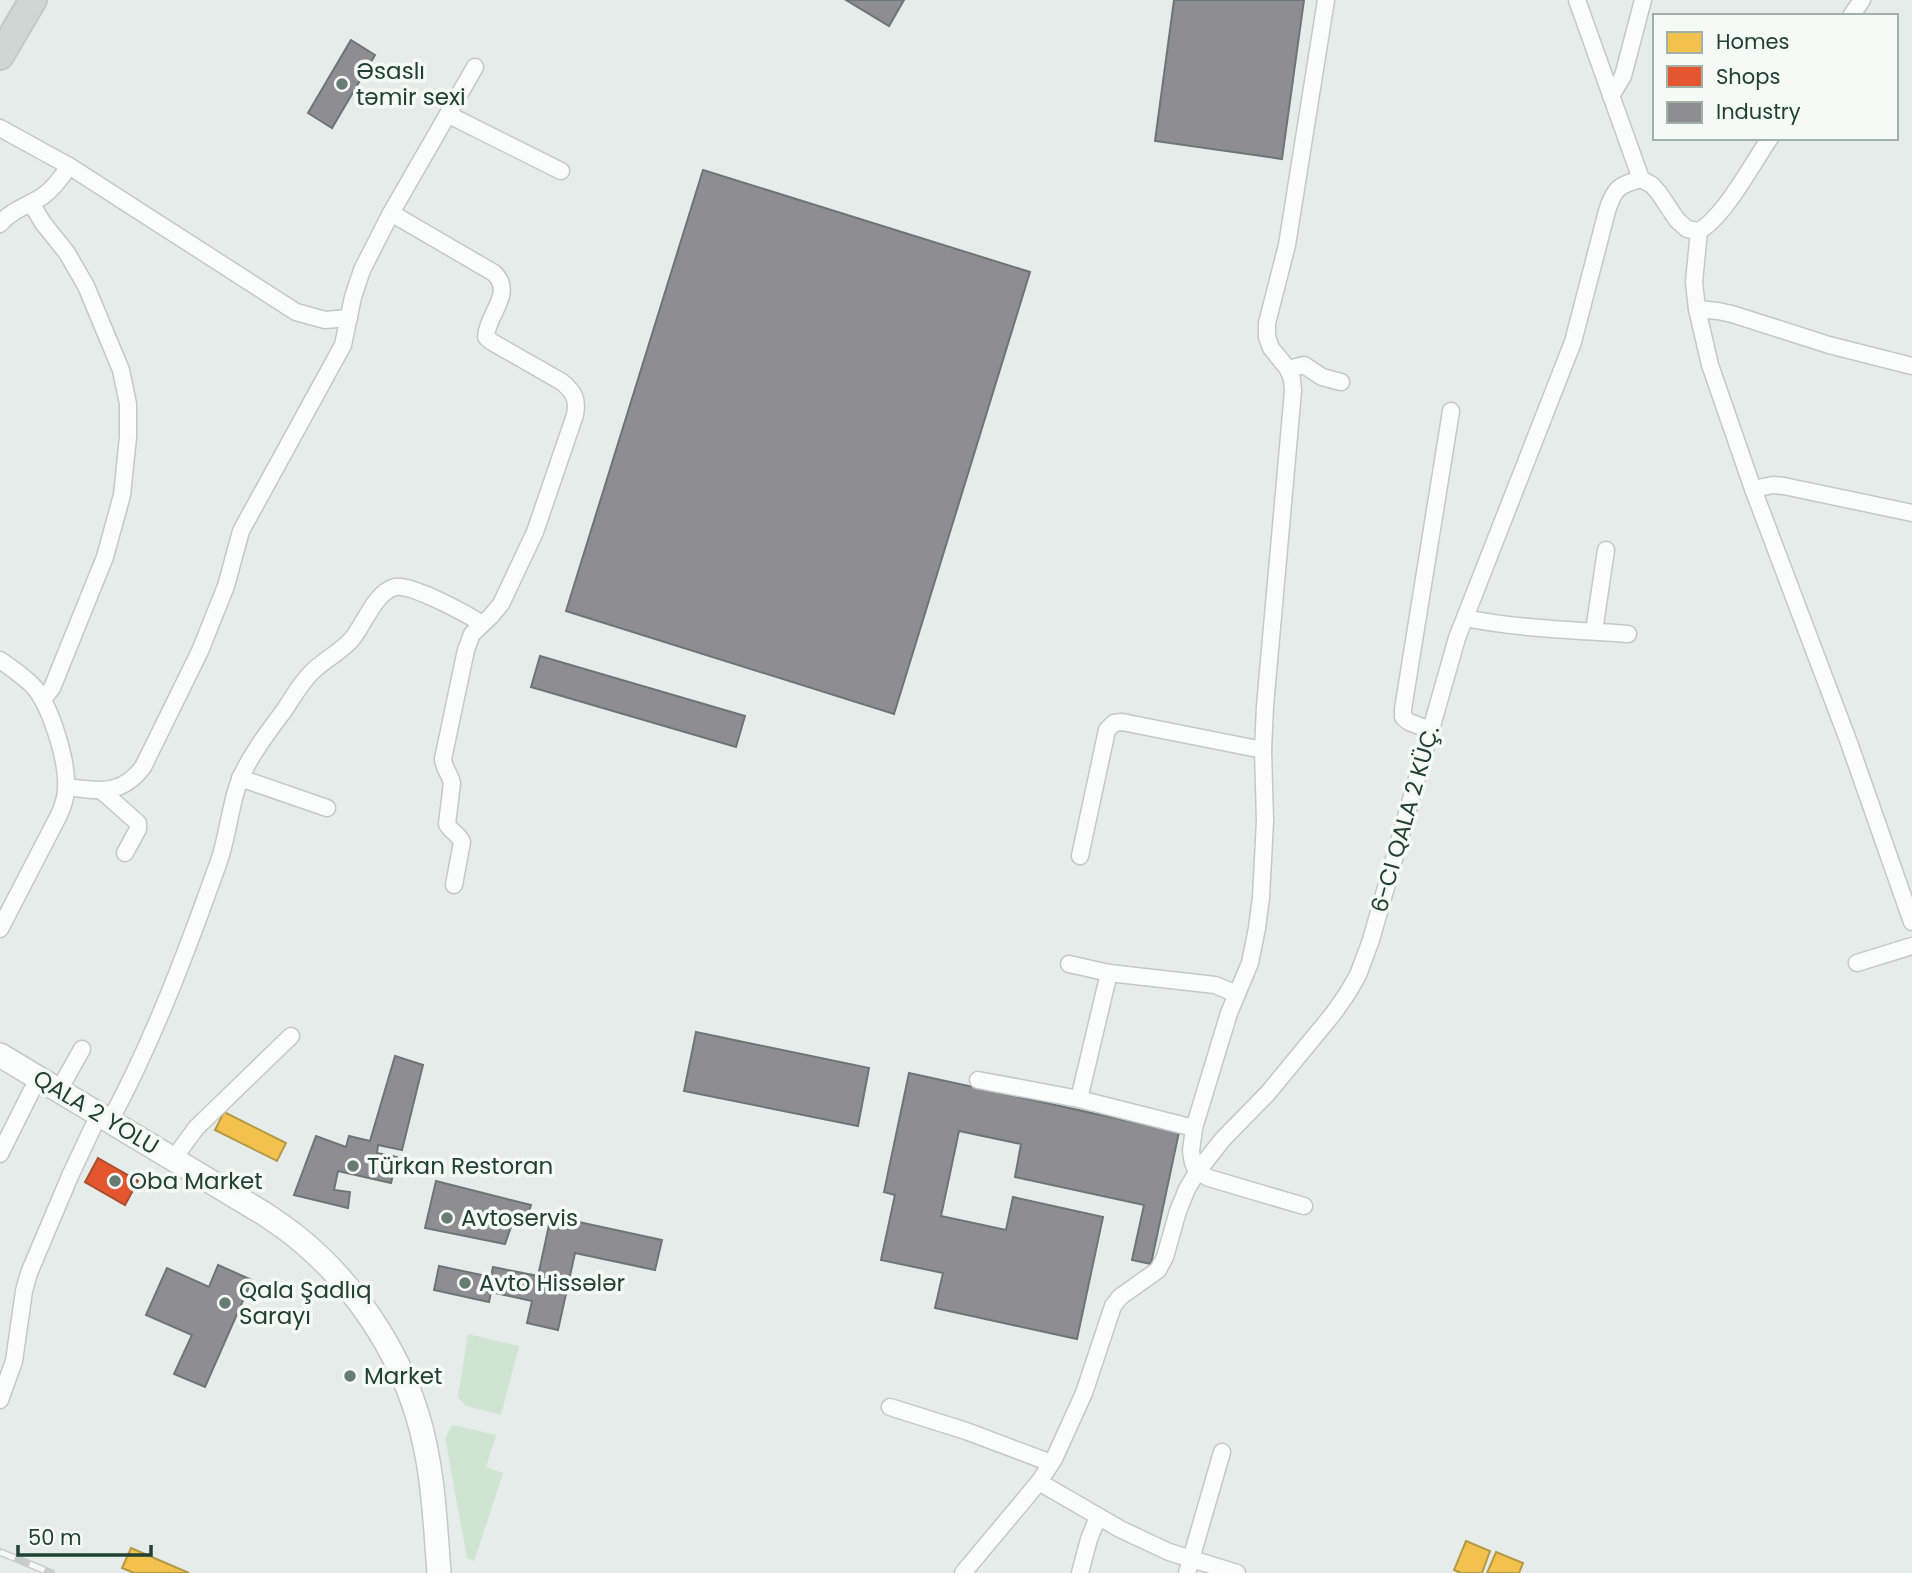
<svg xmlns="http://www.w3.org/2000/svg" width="1912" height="1573" font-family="Poppins,sans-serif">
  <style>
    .green { fill: #cfe5d2 }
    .homes { fill: #f2c14e; stroke: #b49a46; stroke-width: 2 }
    .shops { fill: #e4572e; stroke: #aa5030; stroke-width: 2 }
    .industry { fill: #8d8d92; stroke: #6d7676; stroke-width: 2 }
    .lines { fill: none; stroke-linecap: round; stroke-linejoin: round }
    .street-casing { stroke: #c3c9c6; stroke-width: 19 }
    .secondary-casing { stroke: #c2c9c6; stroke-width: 26 }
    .primary-casing { stroke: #c2cac6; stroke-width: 30 }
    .street { stroke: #fbfcfc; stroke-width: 16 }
    .secondary { stroke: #fbfcfc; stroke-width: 23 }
    .primary { stroke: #ced7d3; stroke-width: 26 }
    .rail-casing { stroke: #c7cdca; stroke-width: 8 }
    .rail { stroke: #f5faf6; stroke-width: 5; stroke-dasharray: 16; stroke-linecap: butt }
    .poi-dot { fill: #677c73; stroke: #f5faf6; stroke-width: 2.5 }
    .labels { text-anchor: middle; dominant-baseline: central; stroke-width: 7; stroke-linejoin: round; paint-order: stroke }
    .poi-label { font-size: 23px; fill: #224033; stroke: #f5faf6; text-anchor: start }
    .street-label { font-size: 23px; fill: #224033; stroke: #f5faf6 }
  </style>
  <rect width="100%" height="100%" fill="#e6ece9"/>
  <g class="green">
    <polygon points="468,1334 519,1346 501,1415 466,1406 458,1397"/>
    <polygon points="452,1425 496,1435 486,1467 503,1473 474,1561 467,1558 445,1438"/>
  </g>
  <g class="homes">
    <polygon points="224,1112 286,1143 277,1161 215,1130"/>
    <polygon points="1466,1541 1490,1551 1482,1573 1461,1573 1454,1570"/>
    <polygon points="131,1548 189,1573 134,1573 122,1568"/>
    <polygon points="1496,1552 1523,1563 1519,1573 1487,1573"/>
  </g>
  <polygon class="shops" points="98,1158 138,1181 125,1205 85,1182"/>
  <g class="industry">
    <polygon points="846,0 904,0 889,26"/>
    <polygon points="1174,0 1304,0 1282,159 1155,141"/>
    <polygon points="351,40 375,55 332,128 308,113"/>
    <polygon points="703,170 1030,272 894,714 566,611"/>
    <polygon points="540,656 745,716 736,747 531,687"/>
    <polygon points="696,1032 869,1068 858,1126 684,1091"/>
    <polygon points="395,1056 423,1065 402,1150 378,1145 377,1153 397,1157 391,1183 338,1171 334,1190 350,1192 348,1208 294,1195 316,1136 346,1147 349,1136 370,1141"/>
    <polygon points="909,1073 1179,1132 1151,1264 1132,1260 1144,1205 1015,1177 1021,1144 959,1131 941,1216 1006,1230 1013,1197 1103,1217 1077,1339 935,1308 943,1273 881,1260 895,1195 884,1192"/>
    <polygon points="436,1181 531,1205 525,1224 513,1221 505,1244 425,1228"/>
    <polygon points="551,1216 662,1240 655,1270 575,1253 558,1330 527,1323 532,1301 491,1292 489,1302 434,1290 439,1266 491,1277 493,1267 538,1276"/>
    <polygon points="218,1265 252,1280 205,1387 174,1374 192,1335 146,1315 167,1268 209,1287"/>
  </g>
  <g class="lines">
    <g class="street-casing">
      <g id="street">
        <polyline points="1577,0 1641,179"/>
        <polyline points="1851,16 1862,0"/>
        <polyline points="1611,96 1623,76 1643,0"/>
        <polyline points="449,115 561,171"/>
        <polyline points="0,128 69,166 296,312 325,320 349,318"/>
        <polyline points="31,203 43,223 67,253 86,286 121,370 128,404 128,437 122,495 105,557 52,688 43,699"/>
        <path d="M391,213L494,273C515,293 487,314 486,337L492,342L562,382C574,392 578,399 575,415L535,532L501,604L491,616L472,634L466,650L443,759C444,769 450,774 452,783L447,824C451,832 459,834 462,842L454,885"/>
        <path d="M0,224C11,210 28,206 43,196C54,188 62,177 69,166"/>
        <polyline points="1699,231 1694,282 1697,309 1710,365 1753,489 1848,740 1912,922"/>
        <polyline points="1697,309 1718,311 1732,314 1829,345 1912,366"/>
        <polyline points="1288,369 1304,365 1322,377 1341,382"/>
        <polyline points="1753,489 1773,485 1784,486 1912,513"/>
        <path d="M1465,618C1520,629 1573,630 1628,634"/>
        <polyline points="1594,631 1606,550"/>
        <path d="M0,660C11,668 25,677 34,687C51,707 68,762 66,789C66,798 63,806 59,815L0,929"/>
        <polyline points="1430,730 1409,722 1403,717 1403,709 1451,411"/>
        <polyline points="240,778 327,808"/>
        <path d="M67,787C99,791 121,796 143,767L200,651L226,586L241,531L343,345L353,297L362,270L391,213L475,67"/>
        <polyline points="103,792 138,823 138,829 125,853"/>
        <polyline points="1080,856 1107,730 1114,723 1122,722 1263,750"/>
        <polyline points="1857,963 1912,946"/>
        <polyline points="1069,964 1109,973 1215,985 1237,994"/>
        <polyline points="978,1080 1079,1099 1194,1128"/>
        <polyline points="59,1090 82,1049"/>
        <polyline points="1079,1099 1109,973"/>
        <path d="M110,1121C154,1039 188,948 219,861C230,830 230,794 247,765C257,746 270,729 283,712C292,699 300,684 311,673C323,660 340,653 352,639C364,625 375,592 395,587C412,584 467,614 482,624"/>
        <polyline points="0,1154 32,1090"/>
        <polyline points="174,1158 196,1128 291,1036"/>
        <polyline points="1304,1206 1209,1178 1197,1172 1193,1163 1191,1151 1194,1128 1229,1013 1250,963 1257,928 1261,897 1265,821 1263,750 1265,706 1293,391 1292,379 1288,369 1271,348 1267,337 1267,323 1287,245 1326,0"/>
        <polyline points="0,1400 14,1361 24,1291 29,1273 70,1176 93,1127"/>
        <polyline points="890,1407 966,1431 1051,1463"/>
        <polyline points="1039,1482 1120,1529 1169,1552 1237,1573"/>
        <path d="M963,1573L1039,1482L1054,1459L1084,1393L1113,1306L1120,1297L1158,1270L1165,1257L1178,1211L1187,1189L1197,1172L1223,1139L1268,1093L1333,1014L1347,994L1358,975L1371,940L1457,638L1573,342L1607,211C1614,189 1618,185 1641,179L1652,185L1659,193L1677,220L1687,229L1699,231C1725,216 1752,164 1770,138"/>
        <polyline points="1080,1573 1089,1539 1098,1517"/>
        <polyline points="1187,1573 1222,1452"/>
      </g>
    </g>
    <g class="secondary-casing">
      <path id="secondary" d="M0,1055L263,1213C275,1221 287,1229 298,1238C353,1283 396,1346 417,1414C433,1465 435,1520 439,1573"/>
    </g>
    <g class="primary-casing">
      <polyline id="primary" points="0,56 33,0"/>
    </g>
    <use href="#street" class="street"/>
    <use href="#secondary" class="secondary"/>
    <use href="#primary" class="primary"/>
    <g class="rail-casing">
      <polyline id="rail" points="0,1552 51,1573"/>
    </g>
    <use href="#rail" class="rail"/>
  </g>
  <g class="poi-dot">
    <circle cx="342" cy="84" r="7"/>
    <circle cx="353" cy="1166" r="7"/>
    <circle cx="115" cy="1181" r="7"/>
    <circle cx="447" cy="1218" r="7"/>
    <circle cx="465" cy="1283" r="7"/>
    <circle cx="225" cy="1303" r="7"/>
    <circle cx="350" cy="1376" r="7"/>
  </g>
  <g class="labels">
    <g class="poi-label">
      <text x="356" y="71">Əsaslı<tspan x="356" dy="26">təmir sexi</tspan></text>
      <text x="367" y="1166">Türkan Restoran</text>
      <text x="129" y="1181">Oba Market</text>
      <text x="461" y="1218">Avtoservis</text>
      <text x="479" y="1283">Avto Hissələr</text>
      <text x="239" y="1290">Qala Şadlıq<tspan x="239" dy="26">Sarayı</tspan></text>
      <text x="364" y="1376">Market</text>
    </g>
    <g class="street-label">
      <text transform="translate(1405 819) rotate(-74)">6-CI QALA 2 KÜÇ.</text>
      <text transform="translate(96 1112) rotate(31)">QALA 2 YOLU</text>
    </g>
  </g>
  <rect x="1653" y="14" width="245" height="126" fill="#f5faf6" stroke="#a1b0a8" stroke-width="2"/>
  <rect x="1667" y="32" width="35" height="21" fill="#f2c14e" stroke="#a1b0a8" stroke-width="2"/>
  <text x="1716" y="49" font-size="21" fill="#224033">Homes</text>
  <rect x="1667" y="66" width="35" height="21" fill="#e4572e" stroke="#a1b0a8" stroke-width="2"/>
  <text x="1716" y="84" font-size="21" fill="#224033">Shops</text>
  <rect x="1667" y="102" width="35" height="21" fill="#8d8d92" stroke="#a1b0a8" stroke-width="2"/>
  <text x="1716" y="119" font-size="21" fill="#224033">Industry</text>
  <path d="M18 1545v10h133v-10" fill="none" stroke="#224033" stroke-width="3.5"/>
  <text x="28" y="1545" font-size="21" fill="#224033" stroke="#f5faf6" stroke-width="5" paint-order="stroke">50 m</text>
</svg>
